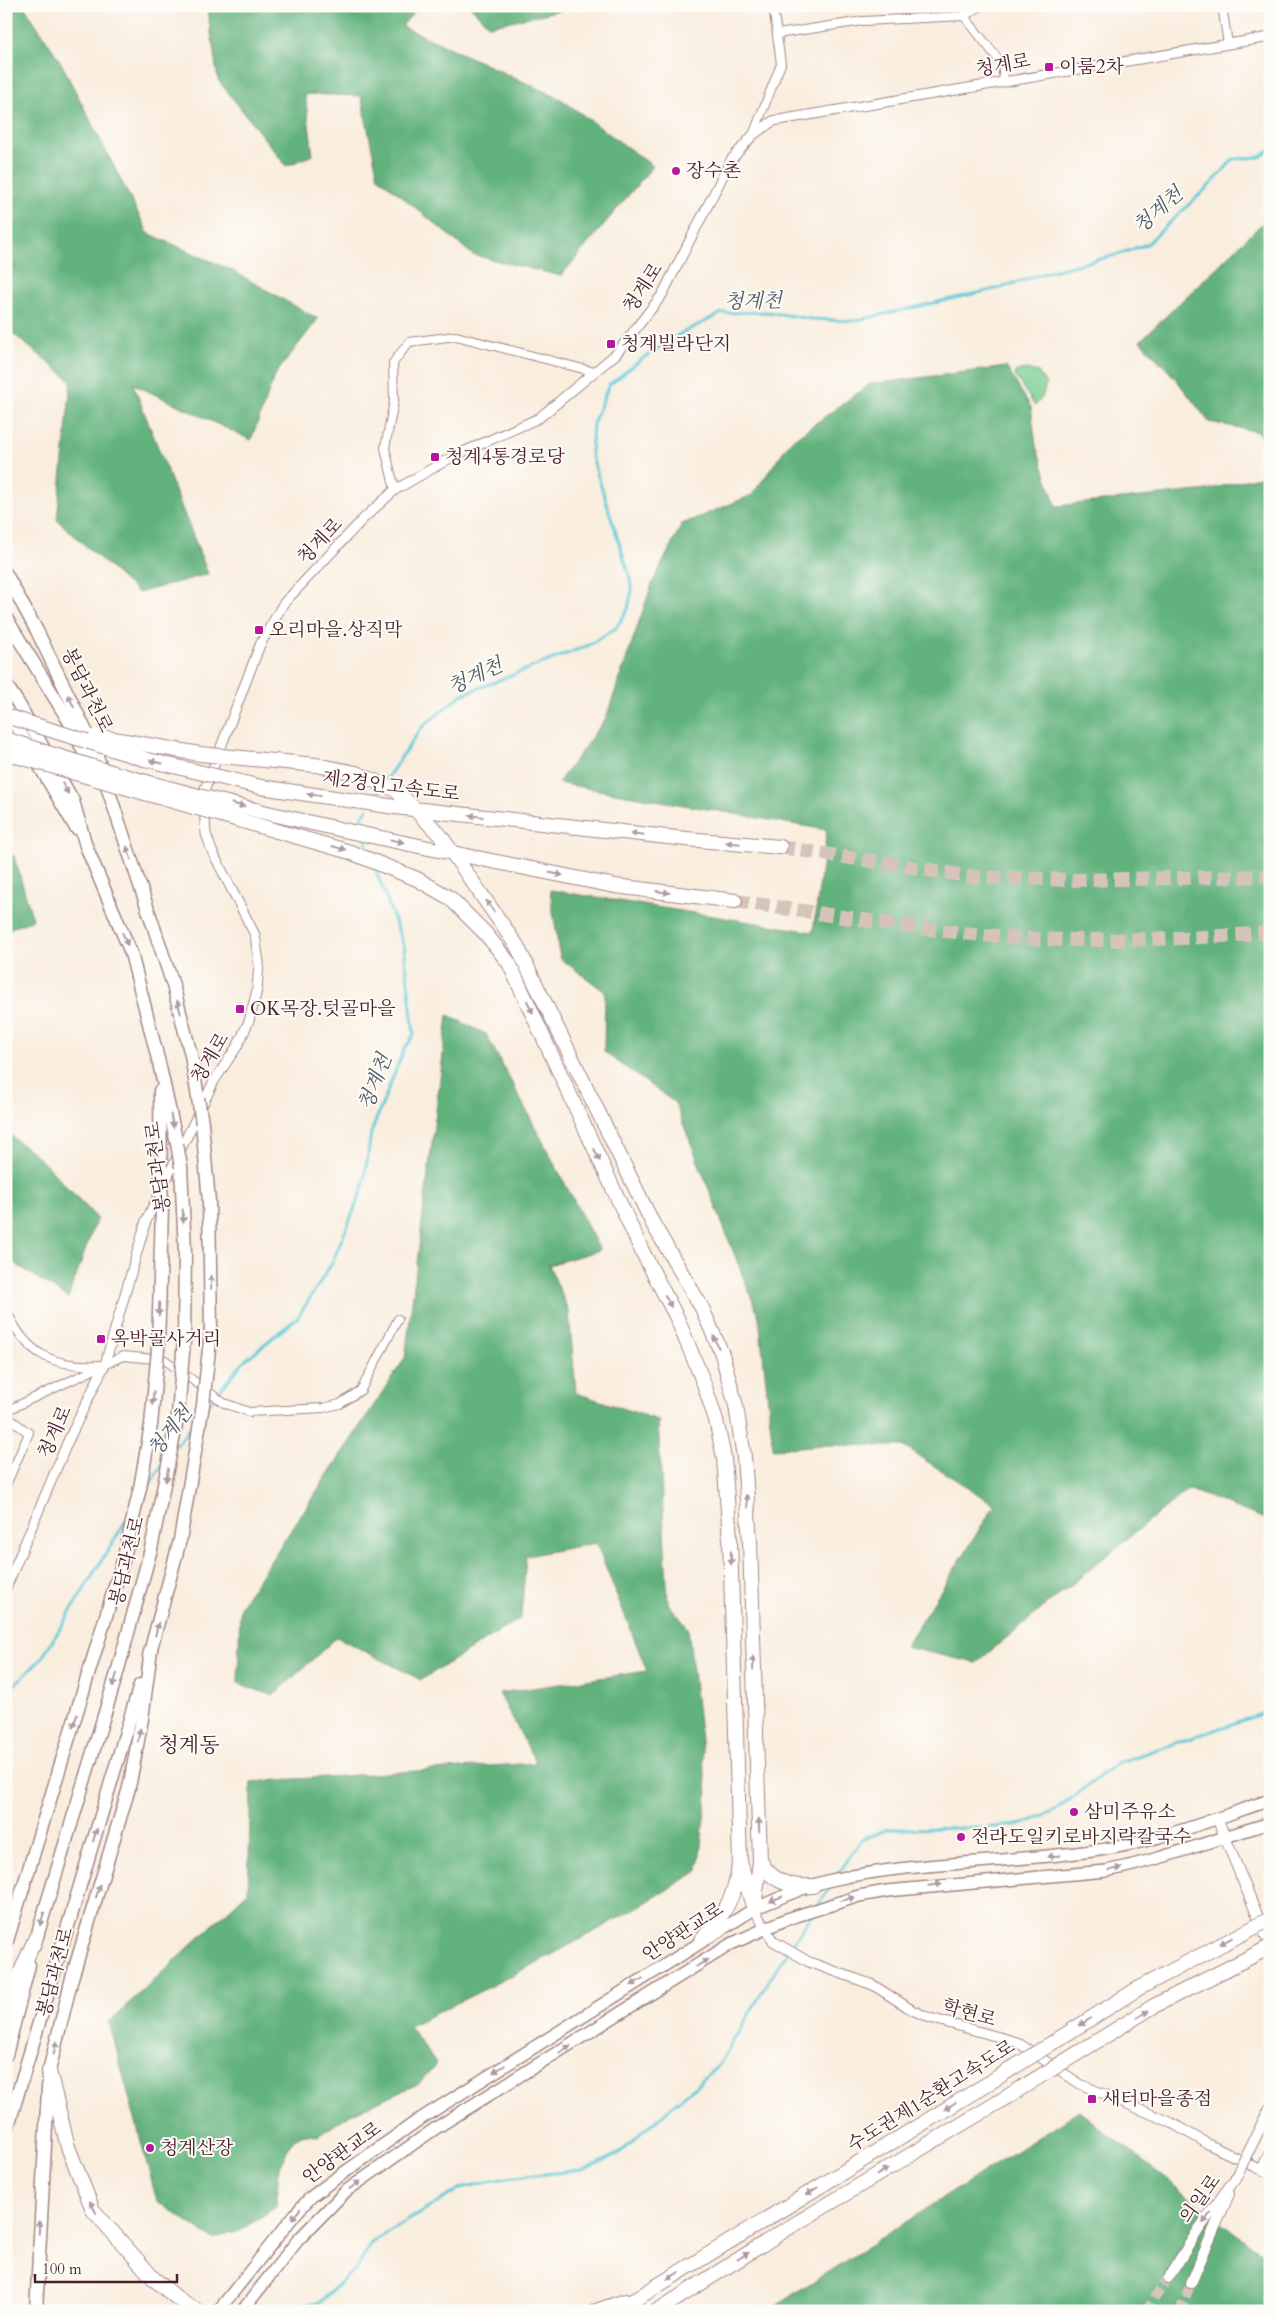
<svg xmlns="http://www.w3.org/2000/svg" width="1276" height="2317" font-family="Cardo,'Noto Serif KR',serif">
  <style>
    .green { fill: #78cf93; stroke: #61775f }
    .forest { fill: #62b27d; stroke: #566854 }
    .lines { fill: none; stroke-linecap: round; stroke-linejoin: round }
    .stream { stroke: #5ec9d7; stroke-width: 3 }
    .secondary-tunnel { stroke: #d6c4ba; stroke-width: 10; stroke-dasharray: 10 5; stroke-linecap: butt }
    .motorway-tunnel { stroke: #d6c4ba; stroke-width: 14; stroke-dasharray: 14 7; stroke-linecap: butt }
    .minor-casing { stroke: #a28684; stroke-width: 10 }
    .tertiary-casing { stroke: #a28684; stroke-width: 11 }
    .secondary-casing { stroke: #a28684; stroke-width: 12 }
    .primary-casing { stroke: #a28684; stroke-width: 14 }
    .trunk-casing { stroke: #a28684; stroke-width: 15 }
    .motorway-casing { stroke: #a28684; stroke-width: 16 }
    .minor { stroke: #fff; stroke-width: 8 }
    .tertiary { stroke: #fff; stroke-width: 9 }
    .secondary { stroke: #fff; stroke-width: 10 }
    .primary { stroke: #fff; stroke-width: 11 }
    .trunk { stroke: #fff; stroke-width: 12 }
    .motorway { stroke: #fff; stroke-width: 14 }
    .secondary-bridge-casing { stroke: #a28684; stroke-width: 12; stroke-linecap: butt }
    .trunk-bridge-casing { stroke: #a28684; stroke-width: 15; stroke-linecap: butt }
    .motorway-bridge-casing { stroke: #a28684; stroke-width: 16; stroke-linecap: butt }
    .secondary-bridge { stroke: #fff; stroke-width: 10 }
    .trunk-bridge { stroke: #fff; stroke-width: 12 }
    .motorway-bridge { stroke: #fff; stroke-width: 14 }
    .oneway { fill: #ae9aa0 }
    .poi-dot { fill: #b5179e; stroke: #fdfcf7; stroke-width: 2 }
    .labels { text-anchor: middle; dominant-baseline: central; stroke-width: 4; stroke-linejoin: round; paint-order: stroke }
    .street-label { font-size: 19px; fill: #4a1f2b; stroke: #fdfcf7 }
    .poi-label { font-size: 19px; fill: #4a1f2b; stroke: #fdfcf7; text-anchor: start }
    .water-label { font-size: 20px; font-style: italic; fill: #515a67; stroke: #fdfcf7 }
    .quarter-label { font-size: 21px; fill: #4a1f2b; stroke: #fdfcf7 }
  </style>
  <rect width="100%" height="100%" fill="#fdfcf7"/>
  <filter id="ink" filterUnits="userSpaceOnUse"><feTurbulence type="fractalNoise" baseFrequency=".02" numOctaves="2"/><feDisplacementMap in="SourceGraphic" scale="10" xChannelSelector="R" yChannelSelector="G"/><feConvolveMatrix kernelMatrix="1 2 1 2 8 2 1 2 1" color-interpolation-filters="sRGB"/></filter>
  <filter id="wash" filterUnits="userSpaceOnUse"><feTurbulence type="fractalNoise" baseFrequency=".0096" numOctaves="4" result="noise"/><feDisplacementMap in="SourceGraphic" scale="20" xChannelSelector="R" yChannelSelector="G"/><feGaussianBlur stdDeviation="1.12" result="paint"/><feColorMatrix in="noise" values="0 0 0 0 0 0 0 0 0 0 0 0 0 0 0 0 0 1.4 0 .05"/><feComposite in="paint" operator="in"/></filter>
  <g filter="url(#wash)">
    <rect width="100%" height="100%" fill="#f9edde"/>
    <polygon class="green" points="1027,369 1038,372 1046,384 1042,398 1035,406 1015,376 1016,371"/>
    <g class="forest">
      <polygon points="6,6 24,6 60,61 148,233 233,271 318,319 275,375 251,440 133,384 208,574 138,593 57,520 71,381 6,328"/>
      <polygon points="207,6 419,6 402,26 561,99 653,166 561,276 473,255 378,177 361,96 305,94 313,155 286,166 218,80"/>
      <polygon points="470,6 579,6 489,26"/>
      <polygon points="1270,216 1270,462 1259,432 1209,422 1175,378 1140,341"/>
      <polygon points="1006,367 1031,407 1036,446 1056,506 1207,490 1270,474 1270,1521 1188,1489 976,1663 905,1647 995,1505 903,1446 824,1445 773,1449 759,1317 675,1103 604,1052 605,992 560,958 550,890 813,932 827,830 558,783 606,718 652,584 682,524 752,495 791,441 870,384"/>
      <polygon points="6,854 14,856 33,920 6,930"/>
      <path d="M448,1015L486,1034L600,1250L549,1265L569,1312L576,1393L658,1420L668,1603L688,1628L707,1793L698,1871C605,1929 508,1979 409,2026L437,2064L420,2083L352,2113L318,2136L302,2135L294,2139L279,2167L276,2207L246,2227L213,2239L157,2201L109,2022L248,1892L251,1782L536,1763L499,1693L647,1671L596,1543L526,1556L521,1618L421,1680L337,1637L273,1696L238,1683L240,1607L405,1358Z"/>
      <polygon points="6,1132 38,1157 97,1218 68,1298 11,1261 6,1252"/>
      <polygon points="1079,2111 1270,2260 1270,2311 767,2311"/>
    </g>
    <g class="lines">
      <g class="stream">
        <polyline points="385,781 422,727 461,695 589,645 616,628 628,609 632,590 629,574 591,454 593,424 609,385 642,359 680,334 722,313 767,312 811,319 854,321 1000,288 1048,272 1116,255 1147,244 1215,180 1233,159 1260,157 1270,150"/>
        <polyline points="373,800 380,789"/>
        <polyline points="363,831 360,820 368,808"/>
        <polyline points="366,840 370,855"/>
        <polyline points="207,1406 244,1361 298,1317 332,1263 363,1188 371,1133 404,1049 414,1035 404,946 375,868"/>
        <polyline points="177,1445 196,1420"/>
        <polyline points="144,1493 164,1462"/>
        <polyline points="6,1693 42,1658 127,1519"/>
        <polyline points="837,1876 861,1840 888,1829 984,1828 1024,1824 1059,1808 1117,1763 1270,1711"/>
        <polyline points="818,1905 833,1883"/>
        <polyline points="257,2311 320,2302 357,2267 371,2243 461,2188 506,2178 583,2170 618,2154 719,2065 771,1977 812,1914"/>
      </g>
    </g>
  </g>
  <g filter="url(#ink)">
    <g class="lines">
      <g class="secondary-tunnel">
        <polyline points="1146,2311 1168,2278"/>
        <polyline points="1180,2311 1191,2283"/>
      </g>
      <g class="motorway-tunnel">
        <polyline points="780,847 974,877 1077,880 1270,876"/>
        <path d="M735,901C836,915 937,934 1039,939C1116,942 1193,938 1270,933"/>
      </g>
      <g class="minor-casing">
        <g id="minor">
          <polyline points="1222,6 1228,44"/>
          <polyline points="964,16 1002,64 1004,81"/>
          <polyline points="777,34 863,21 964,16 981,6"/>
          <polyline points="753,135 781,64 773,6"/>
          <polyline points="395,490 385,448 394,401 393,363 409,342 456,336 595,372"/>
          <path d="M6,1309C25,1354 53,1368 100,1365"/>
          <polyline points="6,1411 123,1356 165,1360 224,1403 249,1412 323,1408 340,1404 361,1390 398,1319"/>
          <polyline points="6,1416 29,1433 6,1485"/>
          <polyline points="1261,2169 1270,2150"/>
        </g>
      </g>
      <g class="tertiary-casing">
        <g id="tertiary">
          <polyline points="6,1588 68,1441 105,1364 146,1221 214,1081 238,1045 249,1021 257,990 259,963 255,935 212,851 206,834 203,794 260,645 283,604 364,518 395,490 452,457 539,418 616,354 662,295 731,160 753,135 773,121 1270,37"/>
          <polyline points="754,1909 773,1941 809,1962 873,1985 912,2010 930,2018 1017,2042 1080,2084 1170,2122 1208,2144 1270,2174"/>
        </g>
      </g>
      <g class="secondary-casing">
        <g id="secondary">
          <polyline points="1217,1818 1270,1946"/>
          <polyline points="1256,2136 1270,2108"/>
          <polyline points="1168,2278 1199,2229 1235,2179"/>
          <polyline points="1191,2283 1229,2194"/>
        </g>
      </g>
      <g class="primary-casing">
        <g id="primary">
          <path d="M218,2311L297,2212L311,2197L328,2184L417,2121L754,1909C780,1898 807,1885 836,1879C922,1861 1012,1863 1099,1850C1157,1842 1214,1819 1270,1800"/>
          <path d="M242,2311L298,2240L346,2191L436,2128L731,1944L787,1919L859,1896L887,1891L1106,1871C1162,1860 1215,1839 1270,1823"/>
        </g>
      </g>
      <g class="trunk-casing">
        <g id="trunk">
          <polyline points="6,574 37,631 95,750 173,985 191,1055 198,1098"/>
          <polyline points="6,618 69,721 94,773"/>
          <polyline points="6,685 18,703 73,801 86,846 131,953 159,1063 177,1144"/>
          <polyline points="8,712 76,828"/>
          <polyline points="160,1091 161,1179"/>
          <polyline points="202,1123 209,1202 211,1331"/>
          <polyline points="181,1167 185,1252 184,1340"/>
          <polyline points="158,1349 162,1207"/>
          <polyline points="149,1656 180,1540"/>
          <polyline points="6,1944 124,1557"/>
          <polyline points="34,1946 117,1673 151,1549"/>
          <polyline points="6,2055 29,1965"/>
          <polyline points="6,2133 140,1685"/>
          <polyline points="36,2311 49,2071 72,1978 129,1788 142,1719 151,1650"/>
        </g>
      </g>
      <g class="motorway-casing">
        <g id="motorway">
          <polyline points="686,839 780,847"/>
          <polyline points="615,886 735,901"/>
          <polyline points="517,946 653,1224 702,1308 722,1354 736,1406 744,1457 750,1542 760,1860 754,1909"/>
          <polyline points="509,963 642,1251 677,1318 703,1381 716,1420 724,1458 730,1539 740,1862 752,1903"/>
          <path d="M760,1860C770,1881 791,1888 813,1886"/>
          <path d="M701,1940C722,1919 736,1896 739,1865"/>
          <polyline points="6,2016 22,1969 36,1937"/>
          <polyline points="49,2071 68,2147 93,2210 154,2279 183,2303 198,2311"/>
          <polyline points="596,2311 625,2301"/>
          <polyline points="616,2311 992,2081"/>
          <polyline points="657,2311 785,2230 997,2103"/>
        </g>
      </g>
      <use href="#minor" class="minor"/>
      <use href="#tertiary" class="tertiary"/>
      <use href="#secondary" class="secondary"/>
      <use href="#primary" class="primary"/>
      <use href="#trunk" class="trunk"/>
      <use href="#motorway" class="motorway"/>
      <g class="secondary-bridge-casing">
        <polyline id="secondary-bridge" points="1235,2179 1256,2136"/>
      </g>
      <g class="trunk-bridge-casing">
        <g id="trunk-bridge">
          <polyline points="198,1098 202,1123"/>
          <polyline points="177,1144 181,1167"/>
          <polyline points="161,1179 162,1207"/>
          <polyline points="180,1540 203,1405 211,1331"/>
          <polyline points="151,1549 178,1415 184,1340"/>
          <polyline points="124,1557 140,1488 151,1425 158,1349"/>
        </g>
      </g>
      <g class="motorway-bridge-casing">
        <g id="motorway-bridge">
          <polyline points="6,716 144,759 261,787 395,807 686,839"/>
          <polyline points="96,736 200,754 316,765 356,773 396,790 440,835 517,946"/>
          <path d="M6,739C204,807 411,844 615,886"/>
          <polyline points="6,753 350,852 417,879 450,898 486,934 509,963"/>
          <polyline points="992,2081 1139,1988 1270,1919"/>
          <polyline points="997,2103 1154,2006 1270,1947"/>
        </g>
      </g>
      <use href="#secondary-bridge" class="secondary-bridge"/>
      <use href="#trunk-bridge" class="trunk-bridge"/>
      <use href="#motorway-bridge" class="motorway-bridge"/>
    </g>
    <defs><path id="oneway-solid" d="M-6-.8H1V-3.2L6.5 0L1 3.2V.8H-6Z" transform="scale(1.25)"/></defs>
    <g class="oneway">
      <use href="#oneway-solid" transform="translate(71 701) rotate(-116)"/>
      <use href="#oneway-solid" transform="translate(156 762) rotate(-166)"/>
      <use href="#oneway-solid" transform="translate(65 788) rotate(61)"/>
      <use href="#oneway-solid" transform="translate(314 795) rotate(-172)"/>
      <use href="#oneway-solid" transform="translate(238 805) rotate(14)"/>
      <use href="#oneway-solid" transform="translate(476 816) rotate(-173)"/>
      <use href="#oneway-solid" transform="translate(637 834) rotate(-174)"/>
      <use href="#oneway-solid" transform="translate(397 841) rotate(12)"/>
      <use href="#oneway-solid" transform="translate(733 843) rotate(-175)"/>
      <use href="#oneway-solid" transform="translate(339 848) rotate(16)"/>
      <use href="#oneway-solid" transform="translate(129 853) rotate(-109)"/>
      <use href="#oneway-solid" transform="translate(556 874) rotate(12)"/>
      <use href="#oneway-solid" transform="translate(663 892) rotate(7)"/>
      <use href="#oneway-solid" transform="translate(490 906) rotate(-125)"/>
      <use href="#oneway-solid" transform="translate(125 939) rotate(67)"/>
      <use href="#oneway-solid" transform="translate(179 1007) rotate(-105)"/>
      <use href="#oneway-solid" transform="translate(530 1007) rotate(65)"/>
      <use href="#oneway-solid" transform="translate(172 1121) rotate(77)"/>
      <use href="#oneway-solid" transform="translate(597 1155) rotate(65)"/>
      <use href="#oneway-solid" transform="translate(183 1216) rotate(87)"/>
      <use href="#oneway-solid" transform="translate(211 1282) rotate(-91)"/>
      <use href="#oneway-solid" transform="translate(668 1301) rotate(62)"/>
      <use href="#oneway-solid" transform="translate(159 1309) rotate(92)"/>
      <use href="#oneway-solid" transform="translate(716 1342) rotate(-113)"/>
      <use href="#oneway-solid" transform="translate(153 1398) rotate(95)"/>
      <use href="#oneway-solid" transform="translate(167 1475) rotate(100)"/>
      <use href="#oneway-solid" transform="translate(747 1501) rotate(-95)"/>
      <use href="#oneway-solid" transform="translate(731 1558) rotate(89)"/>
      <use href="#oneway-solid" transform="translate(157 1629) rotate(-75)"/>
      <use href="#oneway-solid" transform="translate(753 1663) rotate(-92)"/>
      <use href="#oneway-solid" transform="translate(115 1680) rotate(107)"/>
      <use href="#oneway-solid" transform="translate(75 1721) rotate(107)"/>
      <use href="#oneway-solid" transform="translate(139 1735) rotate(-79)"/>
      <use href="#oneway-solid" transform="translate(759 1825) rotate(-92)"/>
      <use href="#oneway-solid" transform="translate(95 1835) rotate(-73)"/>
      <use href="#oneway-solid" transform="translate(1054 1856) rotate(174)"/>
      <use href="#oneway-solid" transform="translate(1115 1869) rotate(-11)"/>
      <use href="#oneway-solid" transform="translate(935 1885) rotate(-6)"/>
      <use href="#oneway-solid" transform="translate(98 1891) rotate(-73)"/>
      <use href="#oneway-solid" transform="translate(776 1899) rotate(157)"/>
      <use href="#oneway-solid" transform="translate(848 1899) rotate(-16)"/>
      <use href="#oneway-solid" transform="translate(42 1919) rotate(107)"/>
      <use href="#oneway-solid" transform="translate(1226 1941) rotate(152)"/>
      <use href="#oneway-solid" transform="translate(702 1963) rotate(-32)"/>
      <use href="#oneway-solid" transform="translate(637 1982) rotate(148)"/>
      <use href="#oneway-solid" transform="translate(1143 2014) rotate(-32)"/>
      <use href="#oneway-solid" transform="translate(1085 2022) rotate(148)"/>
      <use href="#oneway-solid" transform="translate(55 2048) rotate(-78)"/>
      <use href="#oneway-solid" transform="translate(565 2049) rotate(-32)"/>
      <use href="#oneway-solid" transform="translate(499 2069) rotate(148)"/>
      <use href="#oneway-solid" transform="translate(950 2106) rotate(148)"/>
      <use href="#oneway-solid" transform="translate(882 2172) rotate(-31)"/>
      <use href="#oneway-solid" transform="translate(355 2185) rotate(-36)"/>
      <use href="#oneway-solid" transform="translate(812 2191) rotate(148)"/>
      <use href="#oneway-solid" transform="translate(93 2207) rotate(-119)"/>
      <use href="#oneway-solid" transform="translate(296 2214) rotate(130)"/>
      <use href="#oneway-solid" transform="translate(1207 2218) rotate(126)"/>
      <use href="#oneway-solid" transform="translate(39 2227) rotate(-88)"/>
      <use href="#oneway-solid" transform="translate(743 2256) rotate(-32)"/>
      <use href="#oneway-solid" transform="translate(673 2276) rotate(148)"/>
    </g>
  </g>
  <g class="poi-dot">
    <rect x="1044" y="62" width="10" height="10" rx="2.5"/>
    <circle cx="676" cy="171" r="5"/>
    <rect x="606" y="339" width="10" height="10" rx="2.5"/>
    <rect x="430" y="452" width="10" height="10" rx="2.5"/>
    <rect x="254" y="625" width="10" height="10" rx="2.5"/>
    <rect x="235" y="1004" width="10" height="10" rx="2.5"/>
    <rect x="96" y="1334" width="10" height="10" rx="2.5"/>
    <circle cx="1074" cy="1812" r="5"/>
    <circle cx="961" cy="1837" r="5"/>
    <rect x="1087" y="2094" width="10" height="10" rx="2.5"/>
    <circle cx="150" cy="2148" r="5"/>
  </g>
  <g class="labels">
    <g class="street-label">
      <text transform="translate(1003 65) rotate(-10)">청계로</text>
      <text transform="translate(643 288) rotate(-57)">청계로</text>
      <text transform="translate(320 541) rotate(-47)">청계로</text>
      <text transform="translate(87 690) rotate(64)">봉담과천로</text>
      <text transform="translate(391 786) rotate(7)">제2경인고속도로</text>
      <text transform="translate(210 1058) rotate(-59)">청계로</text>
      <text transform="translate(158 1167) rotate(-97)">봉담과천로</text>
      <text transform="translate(55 1432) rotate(-66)">청계로</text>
      <text transform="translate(127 1561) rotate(-76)">봉담과천로</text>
      <text transform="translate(683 1932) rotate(-33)">안양판교로</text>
      <text transform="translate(55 1972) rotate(-75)">봉담과천로</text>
      <text transform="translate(969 2013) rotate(16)">학현로</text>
      <text transform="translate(931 2096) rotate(-32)">수도권제1순환고속도로</text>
      <text transform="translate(342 2153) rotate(-36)">안양판교로</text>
      <text transform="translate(1200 2199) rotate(-54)">의일로</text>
    </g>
    <g class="poi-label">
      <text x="1059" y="67">이룸2차</text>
      <text x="686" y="171">장수촌</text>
      <text x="621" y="344">청계빌라단지</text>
      <text x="445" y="457">청계4통경로당</text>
      <text x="269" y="630">오리마을.상직막</text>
      <text x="250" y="1009">OK목장.텃골마을</text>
      <text x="111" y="1339">옥박골사거리</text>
      <text x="1084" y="1812">삼미주유소</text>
      <text x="971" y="1837">전라도일키로바지락칼국수</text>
      <text x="1102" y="2099">새터마을종점</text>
      <text x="160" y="2148">청계산장</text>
    </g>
    <g class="water-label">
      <text transform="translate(1158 210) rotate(-41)">청계천</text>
      <text transform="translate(753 301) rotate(-1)">청계천</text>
      <text transform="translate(475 676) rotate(-25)">청계천</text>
      <text transform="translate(375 1082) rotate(-69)">청계천</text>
      <text transform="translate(170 1431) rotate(-52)">청계천</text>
    </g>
    <g class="quarter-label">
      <text x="189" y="1745">청계동</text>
    </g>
  </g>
  <rect width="1276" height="2317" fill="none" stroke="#fdfcf7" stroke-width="25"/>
  <path d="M35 2274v8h142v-8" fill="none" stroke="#4a1f2b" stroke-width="2.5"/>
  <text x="42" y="2274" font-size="15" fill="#4a1f2b" stroke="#fdfcf7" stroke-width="4" paint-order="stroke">100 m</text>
</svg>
